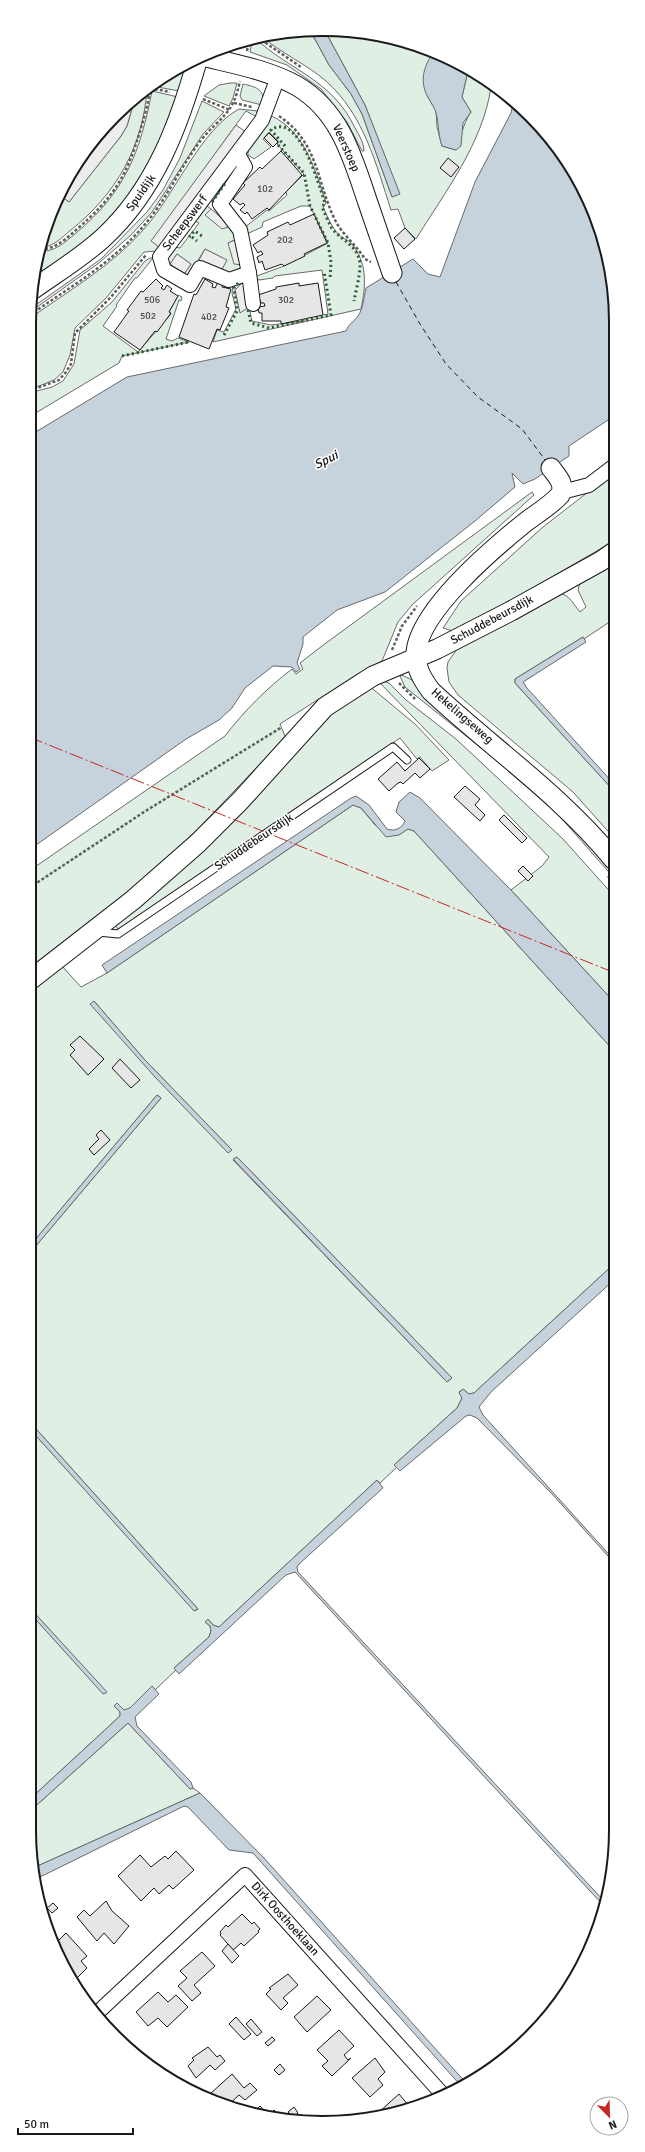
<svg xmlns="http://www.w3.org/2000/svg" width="645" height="2152" font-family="Signika,sans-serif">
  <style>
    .green { fill: #e0efe3; stroke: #6a6a6a; fill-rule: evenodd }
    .parking { fill: #ededed; stroke: #6a6a6a }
    .water { fill: #c6d2dc; stroke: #6a6a6a }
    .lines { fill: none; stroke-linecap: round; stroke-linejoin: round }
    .ferry { stroke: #1a1a1a; stroke-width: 1; stroke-dasharray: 5 4; stroke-linecap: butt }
    .building { fill: #e6e6e6; stroke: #1a1a1a }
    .lane-casing { stroke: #1a1a1a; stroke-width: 9 }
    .street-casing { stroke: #1a1a1a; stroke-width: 16 }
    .secondary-casing { stroke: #1a1a1a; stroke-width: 21 }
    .path { stroke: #5f5f5f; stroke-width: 2.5; stroke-dasharray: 3 2; stroke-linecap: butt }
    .lane { stroke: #fff; stroke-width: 7 }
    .street { stroke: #fff; stroke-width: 14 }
    .secondary { stroke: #fff; stroke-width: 19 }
    .hedge { stroke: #2b5a34; stroke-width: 3; stroke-dasharray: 2 3; stroke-linecap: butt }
    .power { stroke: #c62828; stroke-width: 1; stroke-dasharray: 14 3 2 3; stroke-linecap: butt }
    .labels { text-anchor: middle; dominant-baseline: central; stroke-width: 3; stroke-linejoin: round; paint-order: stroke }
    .number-label { font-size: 10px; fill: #4d4d4d }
    .street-label { font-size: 12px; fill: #1a1a1a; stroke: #fff }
    .water-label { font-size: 13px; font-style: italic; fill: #1a1a1a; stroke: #fff }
    .rim { fill: none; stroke: #1a1a1a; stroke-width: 2 }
  </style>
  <rect width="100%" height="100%" fill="#fff"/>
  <g class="green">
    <path d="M324,29L380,35L433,53L428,97L436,111L437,127L442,146L456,150C462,136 462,125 471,112L462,97L468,71L491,87C483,143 445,192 416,239L405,228L398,209L391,210C376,164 364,115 326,81C306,64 281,53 261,36L310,30L329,65L351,94L362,114L392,197L399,194L365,105Z"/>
    <path d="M255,38C290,71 332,79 355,128C359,135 364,143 364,151H362L347,122L321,89L287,65L250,52L252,39Z"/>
    <polygon points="187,64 179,91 152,86 159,79"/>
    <polygon points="230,83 237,83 233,98 229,106 204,96 219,85"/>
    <path d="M243,84C257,87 266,90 262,105L242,100L240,96Z"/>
    <path d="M147,89C143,147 116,194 71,230C62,237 53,248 40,247L51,210L60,195L69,202L121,136L127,126L135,98Z"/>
    <path d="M152,91L178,97L160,151L138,190L100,232L33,280L39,251C54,253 65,242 76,233C125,192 140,153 152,91Z"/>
    <polygon points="202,101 224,112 203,134 152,212 131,235 99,263 30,312 30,309 101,259 147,212 163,190 180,158"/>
    <path d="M239,109L258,111L257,117L246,111L152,241L160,248L158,251L144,252L106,298L75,328L70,355L63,372L54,380L29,390V319C68,291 112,266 144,229C174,196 200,130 239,109Z"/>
    <path d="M272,116C306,133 315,171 326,203L323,207C328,218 332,228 340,236C343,239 347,239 350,242C368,262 366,285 361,309L213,342L217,330L224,332L236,309L232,293L233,284L243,282L235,290L240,312L249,307L252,321L271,325L304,321V318L328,314L322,270L275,276L273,278L259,280L254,277L284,266L328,243L310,206H301L263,222L262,227L249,233L246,231L245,227L267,210L269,211L287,195L286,192L304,174L277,144L279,142L269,132L263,139L271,147L254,159L248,155V149Z"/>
    <polygon points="206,205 211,209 206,215 231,226 237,239 228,243 243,265 235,274 221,271 226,260 205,249 189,275 184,274 191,264 177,254 170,264 167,259 175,247 180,248 199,223 195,221"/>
    <polygon points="150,258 153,258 137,278 135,278 116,305 117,306 103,326 138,352 171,314 169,312 178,295 182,297 181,301 179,300 166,339 172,341 178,338 189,342 122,356 119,363 29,417 29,393 52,387 63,381 74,364 80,330 112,302 145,261"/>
    <polygon points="614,472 614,541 467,626 453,631 443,628 461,601 543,527"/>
    <path d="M532,492L534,495L412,605L398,622L382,661L356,675L280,724L285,736L277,746L196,831L136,885L29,968V871L225,736C245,710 266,689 292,669L296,674L303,669L300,663L322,646Z"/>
    <path d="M614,560V619L584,639L583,637L515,679V683L614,791V838L573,792L458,695L449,682L447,668L448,662L457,649L559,593C570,595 573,604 580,612L586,607L578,590L580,582Z"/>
    <polygon points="402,675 412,680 425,695 577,829 614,873 614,878 555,811 491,756 405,687 400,676"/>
    <polygon points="379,680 389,683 406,700 456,739 563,839 614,896 615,1003 511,890 542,866 549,857 379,682"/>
    <polygon points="368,685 415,724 449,760 432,771 420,757 417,759 400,738 138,919 118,929 115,925 333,712"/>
    <path d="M353,805L361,808L375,825L398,835L408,829L414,831L615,1052V1263L474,1393L469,1394L463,1389L459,1392L462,1398L457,1408L394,1465L397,1467L380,1483L377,1480L219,1627L213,1625L208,1619L205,1622L210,1626L211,1631L209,1637L174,1668L176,1670L155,1690L152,1686L130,1708L125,1711L117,1703L114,1706L120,1712V1716L29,1800V1612L103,1693L106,1692L29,1607V1428L195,1611L198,1609L29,1421V1254L161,1098L157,1095L29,1247V985L60,964L81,987L107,973ZM94,1001L144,1059L232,1150L155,1077ZM237,1157L452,1378L447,1382L233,1160Z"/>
    <polygon points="128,1723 190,1789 193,1788 200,1793 33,1868 29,1812"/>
  </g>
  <g class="parking">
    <polygon points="135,98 127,126 121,136 69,202 60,195 78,160 115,115"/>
    <polygon points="236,125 246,132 160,248 151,241"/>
    <polygon points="211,209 231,226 222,229 205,215"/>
    <polygon points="237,239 243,265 234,264 228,243"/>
    <polygon points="205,249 227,260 221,271 199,260"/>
    <polygon points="177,254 191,264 184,274 170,264"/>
    <polygon points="243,282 249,307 240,313 235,290"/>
  </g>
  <g class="water">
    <polygon points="324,29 365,105 400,194 392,197 362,114 351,94 329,65 310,30"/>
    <path d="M433,53L453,59L468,71L462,97L471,112L463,123L461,146L456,150L442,146C438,135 439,124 436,113C435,108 431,103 429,99C419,83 423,67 433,53Z"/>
    <path d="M513,103L530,115L586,193L614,284V416L569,446V456L535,479L523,484L512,473L515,487L475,521L385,592L337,610L303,637V644L297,663L300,669L296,672L292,667L273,666L245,688L232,708L219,720L186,739L29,850V436L127,377L346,331C349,323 354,322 358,316C363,309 364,297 366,288L413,259L428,274L440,277L475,182L511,113Z"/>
    <polygon points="583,637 586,642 523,682 527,688 614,784 614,791 515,683 515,679"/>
    <path d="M410,792L420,798L511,890L615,1003V1052L414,831L408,829L399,835L386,837L361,808L353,805L107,973L102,965L351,798L356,796L369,805L387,829C395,832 402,828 405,821L396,812L399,802Z"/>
    <polygon points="94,1001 144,1059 232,1150 228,1153 155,1077 90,1004"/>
    <polygon points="157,1095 161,1098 29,1254 29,1247"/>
    <polygon points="237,1157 452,1378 447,1382 233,1159"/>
    <polygon points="615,1263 615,1279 491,1392 479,1407 483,1415 616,1562 616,1565 553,1495 477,1418 470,1415 466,1416 400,1471 394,1465 457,1408 462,1398 459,1393 463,1389 469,1394 474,1393"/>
    <polygon points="29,1421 198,1609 194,1611 29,1428"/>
    <polygon points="377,1480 383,1488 299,1564 297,1567 298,1572 605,1902 603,1905 295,1572 286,1575 179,1674 174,1668 209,1637 211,1631 210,1626 205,1622 208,1619 213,1625 219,1627"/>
    <polygon points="29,1607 107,1692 106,1693 103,1694 29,1612"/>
    <polygon points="152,1686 159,1694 135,1717 137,1726 191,1782 193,1788 190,1789 128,1723 29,1812 29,1800 120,1716 120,1712 114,1706 117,1703 124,1710 130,1708"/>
    <polygon points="200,1793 264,1858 467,2084 462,2087 253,1853 229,1850 188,1807 184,1806 34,1880 33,1868"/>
  </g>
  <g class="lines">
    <polyline class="ferry" points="396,282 420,324 446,364 478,397 522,429 546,461"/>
  </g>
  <g class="building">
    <polygon points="269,133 278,142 273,147 264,138"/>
    <polygon points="281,151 302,175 269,210 267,208 252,219 247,212 245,214 240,210 245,205 243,203 240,205 233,199 245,185 243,183 260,167 262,169"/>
    <polygon points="448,158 459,167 451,177 440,168"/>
    <polygon points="314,214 327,243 304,254 305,256 284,266 282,264 265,270 262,261 259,263 257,257 263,254 261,251 258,253 253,245 268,235 267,232 288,222 290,225"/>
    <polygon points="405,228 415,239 404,249 394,238"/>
    <polygon points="156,279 163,286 161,288 164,290 167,285 172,289 170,291 178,296 169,312 171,313 157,332 155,331 140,350 114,332 129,311 127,310 141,291 143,292"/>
    <polygon points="205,279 213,284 212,287 215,288 218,282 223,284 222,287 231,289 226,307 229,308 220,330 217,329 209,349 179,337 194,294 196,295"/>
    <polygon points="299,283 299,286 318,283 323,315 281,324 281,321 262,321 262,313 259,313 258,307 265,306 264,303 261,303 258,295 276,289 276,287"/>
    <polygon points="419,758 430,769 420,778 415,773 403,784 401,782 398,783 389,791 378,779 397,762 405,771"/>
    <polygon points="465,786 480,799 475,805 485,815 480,821 454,797"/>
    <polygon points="504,815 527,838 522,843 499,820"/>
    <polygon points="523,866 533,876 528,881 518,871"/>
    <polygon points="80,1036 104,1059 88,1075 70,1055 75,1050 70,1045"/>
    <polygon points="120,1059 140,1080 131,1088 112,1068"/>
    <polygon points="101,1130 110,1140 94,1155 89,1149 99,1139 96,1135"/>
    <polygon points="176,1851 194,1870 173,1889 169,1885 159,1894 154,1888 141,1901 118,1876 140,1855 151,1867 165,1856 168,1859"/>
    <polygon points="106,1901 112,1911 129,1926 114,1944 104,1933 97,1941 77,1917 84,1910 90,1916"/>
    <polygon points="53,1903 58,1908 52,1913 47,1908"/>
    <polygon points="242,1914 252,1924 254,1922 260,1929 258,1931 259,1932 244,1946 241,1943 233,1950 220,1935 221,1934 220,1932 226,1925 228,1927"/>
    <polygon points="66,1933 87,1956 81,1961 87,1968 75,1980 58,1952 60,1950 55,1944"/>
    <polygon points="228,1944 239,1956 232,1963 222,1951"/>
    <polygon points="202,1952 215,1966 194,1985 201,1993 192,2001 178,1986 187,1978 180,1971"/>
    <polygon points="288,1974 298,1985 283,1998 288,2003 281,2010 266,1994 271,1989 269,1988"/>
    <polygon points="158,1992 168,2002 176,1995 188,2007 167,2027 158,2018 148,2026 136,2012"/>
    <polygon points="317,1996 331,2010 307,2032 294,2017"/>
    <polygon points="236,2017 251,2034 244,2040 229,2024"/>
    <polygon points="251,2019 262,2032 257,2036 246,2024"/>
    <polygon points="339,2030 354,2046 344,2055 348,2060 351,2058 332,2076 322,2066 328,2061 317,2050"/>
    <polygon points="272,2037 275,2040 268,2046 265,2043"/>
    <polygon points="208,2047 217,2057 220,2055 225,2061 215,2070 210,2065 196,2078 188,2066 194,2060 192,2058"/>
    <polygon points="375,2058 385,2072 378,2079 383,2085 370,2097 352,2078"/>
    <polygon points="280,2064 285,2070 279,2075 274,2070"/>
    <polygon points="232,2074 244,2088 250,2083 257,2090 245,2100 239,2095 227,2106 219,2102 210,2094"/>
    <polygon points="399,2094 409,2106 399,2113 380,2115 378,2113"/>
    <polygon points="260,2106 269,2115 274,2110 282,2119 252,2114"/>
    <polygon points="294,2107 298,2113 293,2117 288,2112"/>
  </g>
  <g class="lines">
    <g class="lane-casing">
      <polyline id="lane" points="98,932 118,934 393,747 407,760"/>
    </g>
    <g class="street-casing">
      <g id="street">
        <polyline points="238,154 245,167 220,204 240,230 249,273 229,280 200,268 190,285 164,270 160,257 262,120 278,77"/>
        <polyline points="249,273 253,304"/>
        <polyline points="562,492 589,485 614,466"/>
        <polyline points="96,2014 245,1875 444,2096"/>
      </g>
    </g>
    <g class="secondary-casing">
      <g id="secondary">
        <path d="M202,56C234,64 269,70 297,86C341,112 353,159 368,203C376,227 384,250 392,273"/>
        <path d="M32,290C56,273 81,258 103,238C155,190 179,125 198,58"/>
        <path d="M551,468C557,476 566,485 560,495C549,507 534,515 522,525C490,551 420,611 416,652C415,667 422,679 431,691C492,748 560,794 614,860"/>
        <polyline points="29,981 133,900 198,843 240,801 325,707 373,676 437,649 511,611 601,561 614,552"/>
      </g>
    </g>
    <g class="path">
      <polyline points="257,37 301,67"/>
      <polyline points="247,51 249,39"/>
      <polyline points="150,88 170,92"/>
      <polyline points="203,99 230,110"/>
      <polyline points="234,103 252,107"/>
      <path d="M279,116C319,143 316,181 335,220C342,234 356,245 365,259L371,262"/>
      <path d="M40,249C54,250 66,239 76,230C114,197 127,176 141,128C145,115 149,100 150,87"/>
      <path d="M30,315C67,289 109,265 140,230C165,203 179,169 201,140C221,116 233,115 240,81"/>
      <polyline points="29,391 59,380 66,372 71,364 75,333 111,297 146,255"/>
      <polyline points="392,650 402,626 417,606"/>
      <polyline points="399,683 415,699"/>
      <polyline points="608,876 614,884"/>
      <polyline points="29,888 144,812 282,727"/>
    </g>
    <use href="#lane" class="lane"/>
    <use href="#street" class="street"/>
    <use href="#secondary" class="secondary"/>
    <g class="hedge">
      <polyline points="278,145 304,173 310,206 328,243 331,262 330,279"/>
      <path d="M285,146L271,130C299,110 319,186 325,203L322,207C325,214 328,221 331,227C341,241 359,245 360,265C360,276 356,290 354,301"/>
      <polyline points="212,202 226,182"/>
      <polyline points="196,232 202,236"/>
      <polyline points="189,237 195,230"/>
      <polyline points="192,237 197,241"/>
      <polyline points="248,310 251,323 269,328 331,315 324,271"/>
      <polyline points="224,335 237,311 234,288 239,282"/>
      <polyline points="122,356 189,342"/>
    </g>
    <polyline class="power" points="29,737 615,973"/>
  </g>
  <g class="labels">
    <g class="number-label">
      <text x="265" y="189">102</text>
      <text x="285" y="240">202</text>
      <text x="152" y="300">506</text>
      <text x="286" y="300">302</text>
      <text x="148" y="316">502</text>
      <text x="209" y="317">402</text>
    </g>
    <g class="street-label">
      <text transform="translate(346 148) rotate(66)">Veerstoep</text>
      <text transform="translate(141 193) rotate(-55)">Spuidijk</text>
      <text transform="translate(185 223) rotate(-53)">Scheepswerf</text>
      <text transform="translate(492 620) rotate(-28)">Schuddebeursdijk</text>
      <text transform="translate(462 716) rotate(41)">Hekelingseweg</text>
      <text transform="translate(254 842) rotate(-34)">Schuddebeursdijk</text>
      <text transform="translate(285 1919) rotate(48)">Dirk Oosthoeklaan</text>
    </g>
    <g class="water-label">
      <text transform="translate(326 460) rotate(-27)">Spui</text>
    </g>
  </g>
  <path d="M0 0H645V2152H0ZM322 36H323A286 286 0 0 1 609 322V1830A286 286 0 0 1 323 2116H322A286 286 0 0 1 36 1830V322A286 286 0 0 1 322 36Z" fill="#fff" fill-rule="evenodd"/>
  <path class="rim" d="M322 36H323A286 286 0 0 1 609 322V1830A286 286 0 0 1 323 2116H322A286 286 0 0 1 36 1830V322A286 286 0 0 1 322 36Z"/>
  <g transform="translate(609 2116) rotate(157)"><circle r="19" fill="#ffffff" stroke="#a3a3a3"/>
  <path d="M0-3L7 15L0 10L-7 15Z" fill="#c62828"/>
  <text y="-6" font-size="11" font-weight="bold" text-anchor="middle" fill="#1a1a1a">N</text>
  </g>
  <path d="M18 2128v6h115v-6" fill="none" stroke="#1a1a1a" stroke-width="2"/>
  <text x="24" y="2128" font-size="12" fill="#1a1a1a" stroke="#ffffff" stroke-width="3" paint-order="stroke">50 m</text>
</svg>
